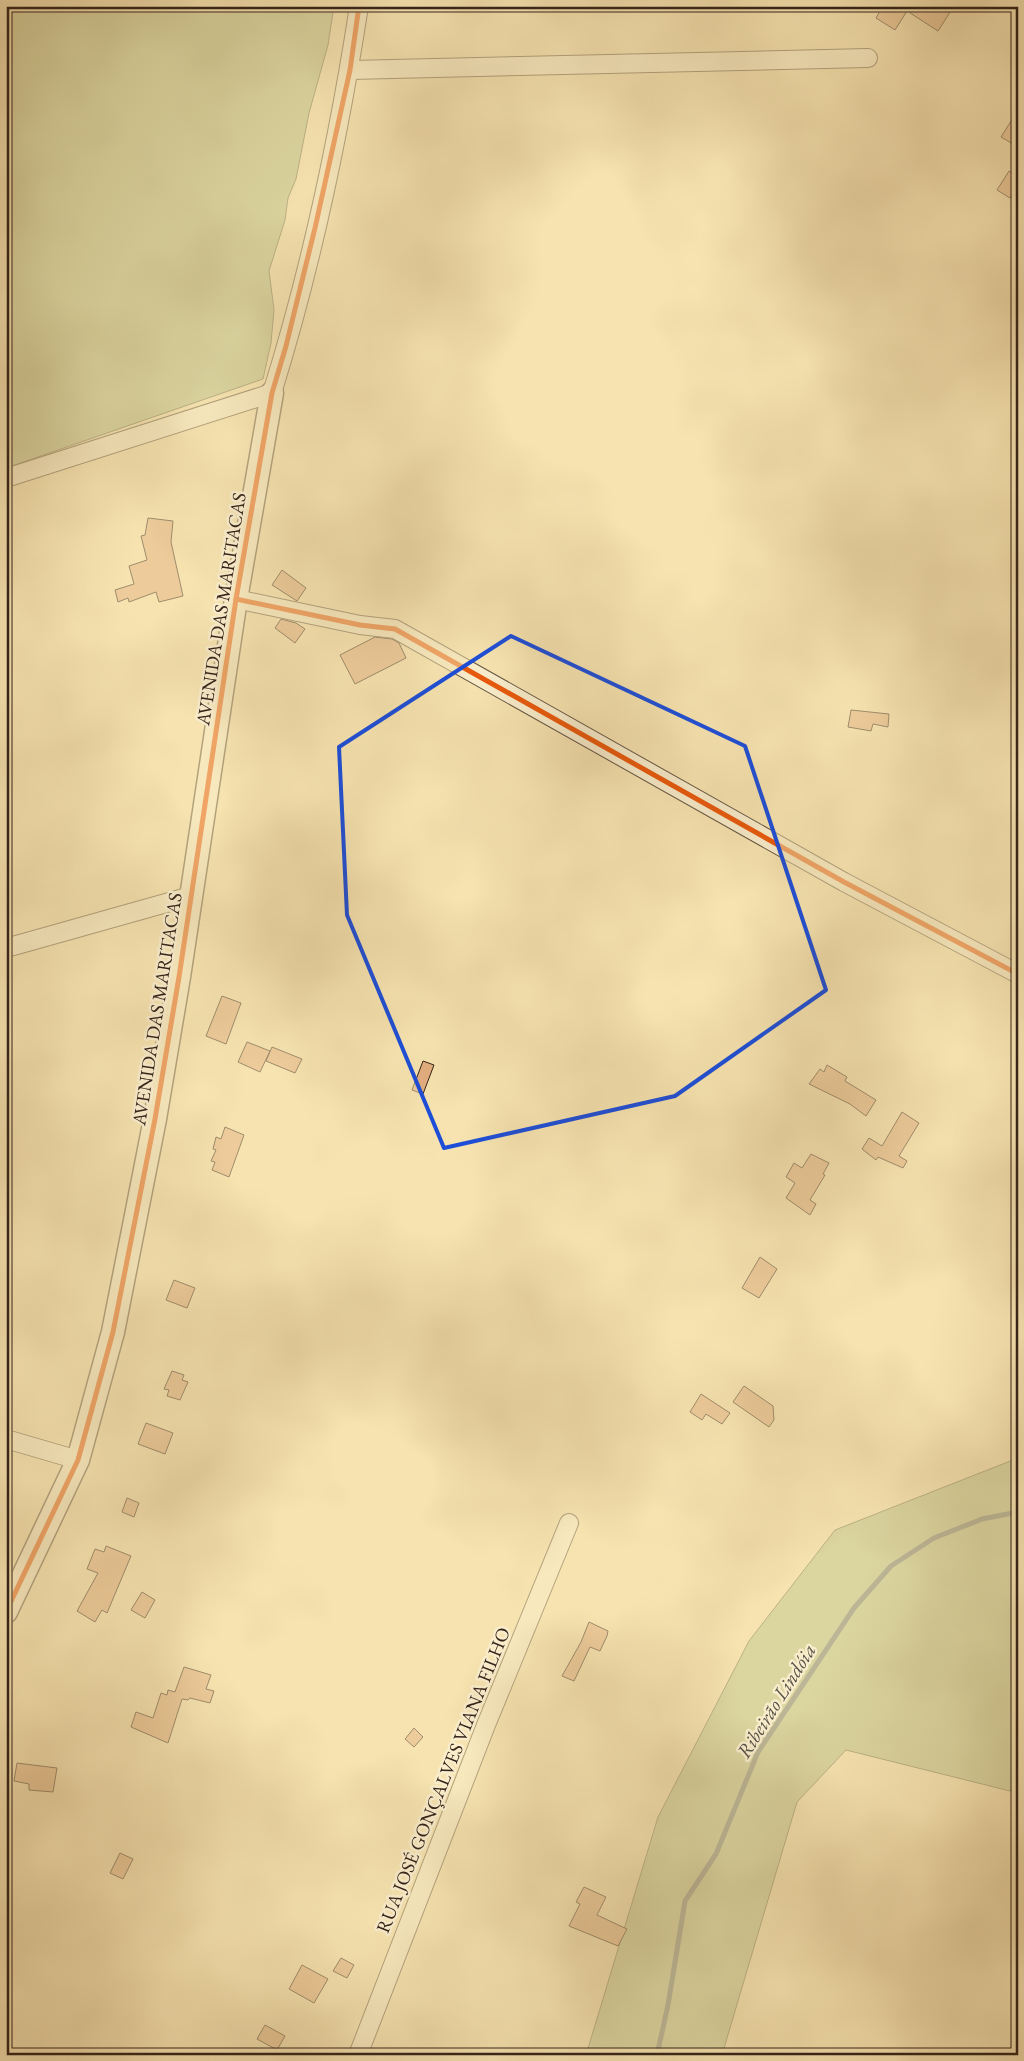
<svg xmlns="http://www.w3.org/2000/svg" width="1024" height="2061" font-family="'EB Garamond',serif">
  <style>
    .green { fill: #bac48d; stroke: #777453 }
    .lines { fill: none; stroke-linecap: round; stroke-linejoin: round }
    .stream { stroke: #757e77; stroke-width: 5 }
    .building { fill: #e2ae7f; stroke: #342319 }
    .minor-casing { stroke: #64533f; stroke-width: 20 }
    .tertiary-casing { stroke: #64533f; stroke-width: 25 }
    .minor { stroke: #f9edcc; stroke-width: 18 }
    .tertiary { stroke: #f9edcc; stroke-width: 22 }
    .cycleway-casing { stroke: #f9edcc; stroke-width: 8 }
    .cycleway { stroke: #e8590c; stroke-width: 5 }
    .marked { fill: none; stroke: #1d4ed8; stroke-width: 4; stroke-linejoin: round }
    .labels { text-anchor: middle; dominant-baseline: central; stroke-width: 5; stroke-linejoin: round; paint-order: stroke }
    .street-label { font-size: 19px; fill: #342319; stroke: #f9edcc }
    .water-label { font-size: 20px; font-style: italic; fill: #555148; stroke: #f9edcc }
  </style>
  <rect width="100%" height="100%" fill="#f6e3b0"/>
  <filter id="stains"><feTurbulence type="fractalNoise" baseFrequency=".004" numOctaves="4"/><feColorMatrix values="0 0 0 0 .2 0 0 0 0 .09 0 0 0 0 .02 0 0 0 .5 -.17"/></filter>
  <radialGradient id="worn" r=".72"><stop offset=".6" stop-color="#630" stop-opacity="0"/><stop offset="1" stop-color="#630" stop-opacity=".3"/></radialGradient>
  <g class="green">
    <polygon points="6,6 334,6 328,45 309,113 296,179 288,198 285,220 269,271 274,310 271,343 263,379 6,468"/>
    <polygon points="1018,1458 1018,1793 846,1750 797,1802 722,2055 586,2055 658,1817 749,1641 835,1530"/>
  </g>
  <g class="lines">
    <polyline class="stream" points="657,2055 668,2005 685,1901 716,1854 758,1752 854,1608 891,1566 934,1538 982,1519 1018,1512"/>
  </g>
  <g class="building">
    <polygon points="883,6 954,6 938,31 907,11 895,30 876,18"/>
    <polygon points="1018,110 1018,136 1013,144 1001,137"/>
    <polygon points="1009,171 1018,177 1018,186 1010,198 997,190"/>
    <polygon points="148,518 173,521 171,542 183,596 159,602 156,592 129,602 128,598 118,602 115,590 134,584 129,566 147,560 141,536 145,535"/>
    <polygon points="282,570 306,588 297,601 272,585"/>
    <polygon points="281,619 296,623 305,629 295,643 275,628"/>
    <polygon points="375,637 392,639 399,643 406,658 355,684 340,655"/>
    <polygon points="851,710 889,714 888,727 873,724 871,731 848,727"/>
    <polygon points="222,996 241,1003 226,1044 206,1036"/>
    <polygon points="247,1042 270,1051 260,1072 238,1062"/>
    <polygon points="272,1047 302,1059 295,1073 266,1061"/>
    <polygon points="423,1061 434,1065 423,1094 412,1090"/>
    <polygon points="827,1065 847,1077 845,1081 876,1100 866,1116 850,1104 809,1084 820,1069 824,1072"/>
    <polygon points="902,1112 919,1123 899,1156 907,1161 903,1168 878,1157 876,1160 862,1149 869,1138 882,1146"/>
    <polygon points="225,1127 244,1135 229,1177 212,1170 215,1162 211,1161 216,1150 213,1149 216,1137 221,1139"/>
    <polygon points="811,1154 829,1163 823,1174 825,1175 810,1200 816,1204 810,1215 786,1198 795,1183 786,1177 794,1163 802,1168"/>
    <polygon points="760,1257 777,1269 759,1298 742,1288"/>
    <polygon points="174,1280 195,1288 187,1308 166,1300"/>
    <polygon points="172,1371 184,1375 182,1380 188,1382 180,1400 167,1396 169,1390 164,1389"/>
    <polygon points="744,1386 773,1406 774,1420 769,1427 733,1402"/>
    <polygon points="701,1394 730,1413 722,1424 706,1414 702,1420 690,1412"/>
    <polygon points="146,1423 173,1433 165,1454 138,1444"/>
    <polygon points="127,1498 139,1503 134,1517 122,1512"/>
    <polygon points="106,1546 131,1556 107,1613 102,1610 95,1622 77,1611 98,1573 87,1569 95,1549 104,1552"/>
    <polygon points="142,1592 155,1600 145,1618 131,1610"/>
    <polygon points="589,1622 608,1631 607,1636 600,1651 590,1647 574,1681 562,1676 581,1642"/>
    <polygon points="184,1667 211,1675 206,1689 214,1691 210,1703 190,1698 188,1700 182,1699 168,1743 131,1727 136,1712 153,1718 161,1693 167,1695 168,1690 175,1692"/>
    <polygon points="414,1728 423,1737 414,1747 405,1739"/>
    <polygon points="17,1763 57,1768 53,1792 29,1790 29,1784 14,1781"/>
    <polygon points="120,1853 133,1859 123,1879 110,1873"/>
    <polygon points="584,1887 606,1897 597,1915 627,1929 618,1946 569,1926 580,1904 576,1902"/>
    <polygon points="341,1958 354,1965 347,1978 333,1971"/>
    <polygon points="302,1965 328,1979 314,2003 289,1989"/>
    <polygon points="265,2025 285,2036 277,2050 257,2039"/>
  </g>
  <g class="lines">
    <g class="minor-casing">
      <g id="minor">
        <polyline points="350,70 868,58"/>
        <path d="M6,478L272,393C311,268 339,136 359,6"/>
        <polyline points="236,599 360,625 395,629 844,882 1018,974"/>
        <polyline points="6,948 191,896"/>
        <polyline points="6,1439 78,1460"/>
        <polyline points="358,2055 486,1725 569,1523"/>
      </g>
    </g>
    <g class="tertiary-casing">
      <polyline id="tertiary" points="6,1612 78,1460 113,1332 155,1119 179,977 236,599 272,393"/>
    </g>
    <use href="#minor" class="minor"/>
    <use href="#tertiary" class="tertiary"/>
    <g class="cycleway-casing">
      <g id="cycleway">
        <polyline points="236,599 360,625 395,629 844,882 1018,974"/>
        <polyline points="6,1612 78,1460 113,1332 155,1119 179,977 236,599 272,393 286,346 315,228 350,70 359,6"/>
      </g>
    </g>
    <use href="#cycleway" class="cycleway"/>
  </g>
  <path d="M0 0H1024V2061H0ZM511,636L745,746L826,990L675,1096L444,1148L347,915L339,747Z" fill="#f6e3b0" fill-opacity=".55" fill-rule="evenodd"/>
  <path class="marked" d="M511,636L745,746L826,990L675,1096L444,1148L347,915L339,747Z"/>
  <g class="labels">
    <g class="street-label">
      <text transform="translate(221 609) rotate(-81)">AVENIDA DAS MARITACAS</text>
      <text transform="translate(157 1009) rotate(-81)">AVENIDA DAS MARITACAS</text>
      <text transform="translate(443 1780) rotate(-68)">RUA JOSÉ GONÇALVES VIANA FILHO</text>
    </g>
    <g class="water-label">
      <text transform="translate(776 1701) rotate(-58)">Ribeirão Lindóia</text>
    </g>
  </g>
  <rect width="1024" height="2061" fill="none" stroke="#f6e3b0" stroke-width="25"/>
  <rect x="8" y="8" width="1009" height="2046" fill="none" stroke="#342319" stroke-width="2.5"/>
  <rect x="12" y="12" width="999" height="2036" fill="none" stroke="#342319"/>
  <rect width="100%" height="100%" filter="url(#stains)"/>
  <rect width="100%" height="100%" fill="url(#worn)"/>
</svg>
